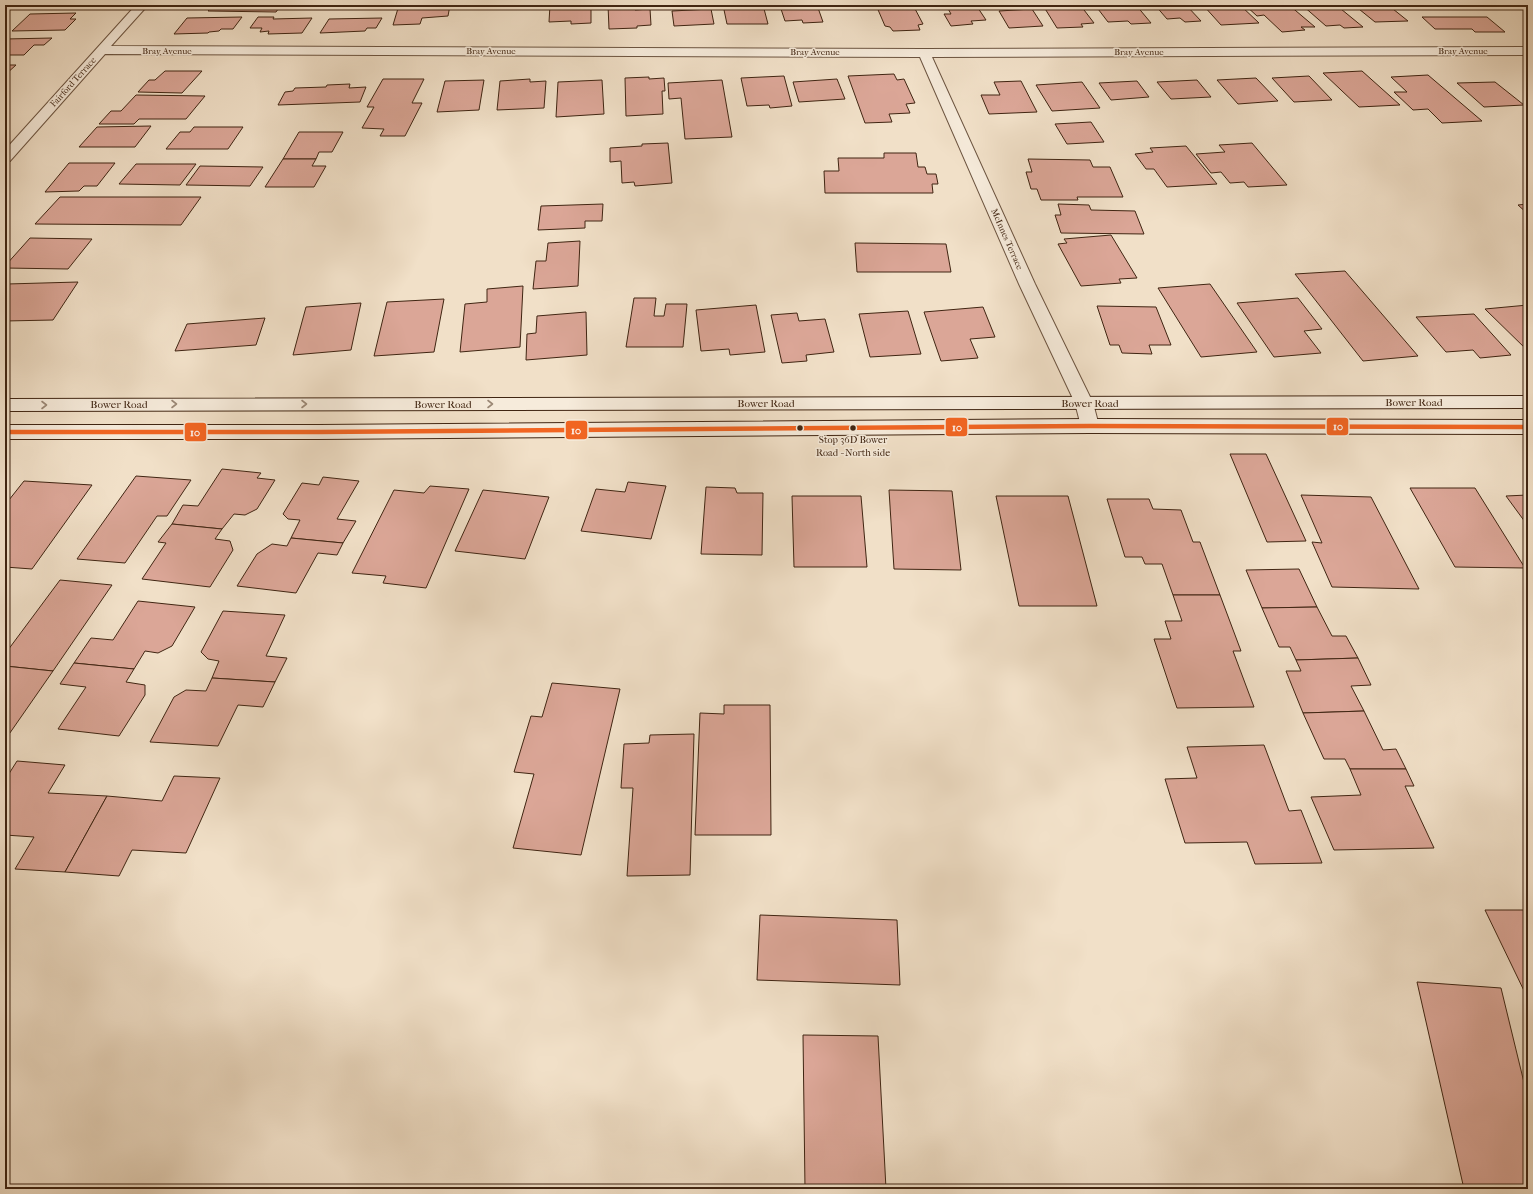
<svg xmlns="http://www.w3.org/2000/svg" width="1533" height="1194" font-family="'IM FELL French Canon',serif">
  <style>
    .building { fill: #dba697; stroke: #402512 }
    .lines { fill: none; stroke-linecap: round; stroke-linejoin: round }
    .street-casing { stroke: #6c5440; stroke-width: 2 }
    .secondary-casing { stroke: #402512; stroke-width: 2 }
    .street { fill: #f6ebdb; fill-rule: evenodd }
    .secondary { fill: #f6ebdb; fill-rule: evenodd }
    .bus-1-casing { stroke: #f6ebdb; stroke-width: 7 }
    .bus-1 { stroke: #f26522; stroke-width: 4.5 }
    .oneway { stroke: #9b8876 }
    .bus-dot { fill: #402512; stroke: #f6ebdb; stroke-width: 1.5 }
    .labels { text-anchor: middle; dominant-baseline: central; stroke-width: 3; stroke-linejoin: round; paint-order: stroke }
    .far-street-label { font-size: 9px; fill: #402512; stroke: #f6ebdb }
    .bus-label { font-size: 10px; fill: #402512; stroke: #f6ebdb }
    .street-label { font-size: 11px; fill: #402512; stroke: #f6ebdb }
    .line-badge { stroke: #f6ebdb; stroke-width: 1.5 }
    .badge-label { font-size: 11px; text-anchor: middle; font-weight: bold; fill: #fff }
  </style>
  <rect width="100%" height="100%" fill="#f1e0c8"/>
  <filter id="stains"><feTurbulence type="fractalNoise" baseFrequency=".005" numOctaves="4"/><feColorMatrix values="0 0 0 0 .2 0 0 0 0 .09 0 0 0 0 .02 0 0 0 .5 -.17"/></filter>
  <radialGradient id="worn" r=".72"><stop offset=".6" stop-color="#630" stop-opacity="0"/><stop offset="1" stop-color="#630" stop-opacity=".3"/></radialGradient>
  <g class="building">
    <polygon points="5,5 82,5 80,7 5,8"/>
    <polygon points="214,5 281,5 276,12 208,11"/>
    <polygon points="399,5 450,5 448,16 422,18 420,24 393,25"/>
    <polygon points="550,5 591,5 591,23 571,24 571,21 549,22"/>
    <polygon points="608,5 635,5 635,10 650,9 651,25 637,26 637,28 609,29"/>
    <polygon points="723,5 763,5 768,24 727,24"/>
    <polygon points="817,5 823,22 803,23 802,20 785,21 780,6"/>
    <polygon points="876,5 913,5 923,24 918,25 920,30 893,31 890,27 885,26"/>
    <polygon points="946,5 976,5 986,20 971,21 973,24 951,26 944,14 951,14"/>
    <polygon points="1095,5 1136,5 1151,23 1131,24 1128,21 1108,22"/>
    <polygon points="1155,5 1186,5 1201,21 1185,22 1180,18 1167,19"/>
    <polygon points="1203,5 1240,5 1259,23 1221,25"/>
    <polygon points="1245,5 1289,5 1315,27 1301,27 1305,30 1282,32 1264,15 1257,16"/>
    <polygon points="1302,5 1334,5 1338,9 1341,9 1363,27 1344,28 1340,25 1326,26"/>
    <polygon points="1354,5 1388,5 1408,21 1375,22"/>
    <polygon points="1081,6 1094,23 1081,24 1083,27 1057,28 1044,7"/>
    <polygon points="711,9 714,24 674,26 672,11"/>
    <polygon points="1032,9 1043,26 1009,28 999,11"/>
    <polygon points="76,13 70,19 76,19 65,30 12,31 30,14"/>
    <polygon points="242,17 233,29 221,29 219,31 209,32 208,33 174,34 187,18"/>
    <polygon points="258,17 274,17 273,19 312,18 302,33 268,34 269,31 260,32 262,28 250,28"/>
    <polygon points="1422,17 1487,17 1505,32 1475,32 1472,29 1435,29"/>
    <polygon points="382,18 376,28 367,28 365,31 320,33 329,19"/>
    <polygon points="52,38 44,45 34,45 24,55 5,55 5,39"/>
    <polygon points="5,65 16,65 5,75"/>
    <polygon points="165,71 202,71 182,93 138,92 149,80 155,80"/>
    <polygon points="1362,71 1400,105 1359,107 1323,73"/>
    <polygon points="894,74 897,80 904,79 915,103 906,104 910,113 889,114 892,122 865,123 848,76"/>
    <polygon points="1428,75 1482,121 1442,123 1428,109 1413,110 1394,92 1407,92 1391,77"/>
    <polygon points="784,76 792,106 770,108 769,105 747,106 741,78"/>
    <polygon points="1309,76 1332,100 1294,102 1272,78"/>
    <polygon points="649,77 649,79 664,78 665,91 662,91 663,114 626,116 625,78"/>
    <polygon points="1256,78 1278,101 1238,104 1217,80"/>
    <polygon points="383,79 424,79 412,103 422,103 405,136 380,136 384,129 362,128 374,107 367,107"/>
    <polygon points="530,79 530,82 546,81 544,108 497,110 500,81"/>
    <polygon points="837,79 845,99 799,102 793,82"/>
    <polygon points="484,80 479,110 437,112 445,81"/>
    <polygon points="602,80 604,114 556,117 558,82"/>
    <polygon points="722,80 732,137 685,139 681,98 669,99 668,83"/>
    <polygon points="1197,80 1211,97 1171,99 1157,82"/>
    <polygon points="1021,81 1037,112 989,114 981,95 1000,95 994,82"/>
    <polygon points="1137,81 1149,97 1111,100 1099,83"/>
    <polygon points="1082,82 1100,108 1052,111 1036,85"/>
    <polygon points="1495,82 1524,105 1484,107 1457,83"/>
    <polygon points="350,84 349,88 366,87 360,102 278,105 285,92 293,91 295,88 326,87 327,85"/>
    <polygon points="136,95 205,96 186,119 139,119 134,124 99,124 111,111 121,111"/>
    <polygon points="1091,122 1104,142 1067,144 1055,124"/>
    <polygon points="151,126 135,147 79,147 97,127"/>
    <polygon points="194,127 243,127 228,149 166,149 180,132 190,132"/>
    <polygon points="299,132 343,132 332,152 319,152 316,159 283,159"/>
    <polygon points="668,143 672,183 635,186 634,182 622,183 621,161 610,162 610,148 642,146 642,144"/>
    <polygon points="1252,143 1287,185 1248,187 1244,182 1230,183 1221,172 1211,173 1196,154 1225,152 1219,145"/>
    <polygon points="1186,146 1217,184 1167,187 1154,169 1146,169 1135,154 1153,152 1150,148"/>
    <polygon points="884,153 916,153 918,167 925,167 927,174 936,174 938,184 932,184 933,193 825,193 824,171 839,171 838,158 884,158"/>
    <polygon points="283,159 316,159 312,166 326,166 314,187 265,187"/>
    <polygon points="1028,159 1090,160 1093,167 1110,167 1123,197 1077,197 1078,200 1041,200 1037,189 1031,189 1026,172 1032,172"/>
    <polygon points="69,163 115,163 97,186 84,186 79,191 45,192"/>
    <polygon points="136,164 196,164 180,185 119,184"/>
    <polygon points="200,166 263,167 250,186 186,185"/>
    <polygon points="60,197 201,197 181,225 35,224"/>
    <polygon points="603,204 602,221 585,221 585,228 538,230 541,206"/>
    <polygon points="1058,204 1089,205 1091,210 1135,211 1144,234 1061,233 1055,215 1061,215"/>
    <polygon points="1528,204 1528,214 1518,205"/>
    <polygon points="1111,235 1137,278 1119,279 1121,283 1081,286 1058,244 1067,243 1064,239"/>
    <polygon points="30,238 92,239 68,269 5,268 5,266"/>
    <polygon points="580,241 578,286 533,289 536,261 546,261 548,243"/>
    <polygon points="855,243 946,244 951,272 857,272"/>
    <polygon points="1345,271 1418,356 1363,361 1295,274"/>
    <polygon points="78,282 53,320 5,321 5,288 7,284"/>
    <polygon points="1210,284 1257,352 1201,357 1158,288"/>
    <polygon points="523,286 520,347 460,352 465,304 487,302 487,289"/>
    <polygon points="634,298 656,298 654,316 664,316 666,304 687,304 683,347 626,347"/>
    <polygon points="1298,298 1322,329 1304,331 1321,353 1274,357 1237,303"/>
    <polygon points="444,299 434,352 374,356 387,302"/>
    <polygon points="361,303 351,350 293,355 306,307"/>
    <polygon points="756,305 765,352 730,355 729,349 701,351 696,310"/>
    <polygon points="1528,305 1528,351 1485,309"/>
    <polygon points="1097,306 1156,307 1171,345 1149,345 1152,354 1122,353 1119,345 1110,345"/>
    <polygon points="983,307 995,337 970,339 978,358 941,361 924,312"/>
    <polygon points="908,311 921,354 870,357 859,314"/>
    <polygon points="586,312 587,355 526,360 527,334 536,333 537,316"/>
    <polygon points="797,313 799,321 825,319 834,352 806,355 807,361 782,363 771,315"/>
    <polygon points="1474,314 1511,355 1480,358 1473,350 1446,352 1416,317"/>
    <polygon points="265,318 256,345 175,351 187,324"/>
    <polygon points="1230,454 1266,454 1306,541 1267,542"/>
    <polygon points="222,469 261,473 257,478 275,480 257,509 245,515 234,514 222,529 172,524 183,505 198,506"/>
    <polygon points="136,476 191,480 167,516 157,516 125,563 77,559"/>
    <polygon points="323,477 359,481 337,519 356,521 343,543 291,538 300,520 288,519 283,514 302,483 319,485"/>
    <polygon points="24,481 92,485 32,569 5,567 5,505"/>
    <polygon points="628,482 666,486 651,539 581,531 596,489 625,492"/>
    <polygon points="430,486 469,489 426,588 383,583 386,576 352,573 394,490 424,493"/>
    <polygon points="706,487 735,488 737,493 763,493 762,555 701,554"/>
    <polygon points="1410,488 1475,488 1525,568 1455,567"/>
    <polygon points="483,490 549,497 525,559 455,551"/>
    <polygon points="889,490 952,491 961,570 894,569"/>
    <polygon points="1301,495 1371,497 1419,589 1332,587 1312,542 1322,543"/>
    <polygon points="1528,495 1528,526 1506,496"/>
    <polygon points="792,496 861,496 867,567 794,567"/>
    <polygon points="996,496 1068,496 1097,606 1019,606"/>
    <polygon points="1107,499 1149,499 1153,509 1181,510 1193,542 1200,542 1220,595 1173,595 1162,564 1145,564 1142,557 1125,557"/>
    <polygon points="172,524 222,529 215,539 230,541 233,550 210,587 142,579 166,543 158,542"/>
    <polygon points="291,538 343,543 337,555 318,553 296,593 237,586 257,554 272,544 287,546"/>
    <polygon points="1299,569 1317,607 1262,608 1246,570"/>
    <polygon points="60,580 112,585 53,671 5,666 5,660 8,657 5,657 5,654"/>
    <polygon points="1173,595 1220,595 1241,651 1233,651 1254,707 1177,708 1154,639 1171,639 1165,621 1182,621"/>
    <polygon points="138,601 195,607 172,646 158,653 145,651 134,669 74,663 91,638 113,640"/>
    <polygon points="1317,607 1332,636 1346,636 1358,658 1296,660 1290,647 1279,647 1262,608"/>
    <polygon points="223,611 285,615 266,656 287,658 275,682 212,678 219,661 208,659 201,652"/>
    <polygon points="1358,658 1371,685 1351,686 1364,711 1303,713 1286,671 1301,671 1296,660"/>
    <polygon points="74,663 134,669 126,682 145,685 145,695 119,736 58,729 86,687 60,684"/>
    <polygon points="5,666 53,671 5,740"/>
    <polygon points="212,678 275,682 263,707 238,705 218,746 150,742 174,697 186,690 206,691"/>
    <polygon points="552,683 620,689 581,855 513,848 534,774 514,772 531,716 542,717"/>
    <polygon points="724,705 770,705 771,835 695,835 700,713 724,714"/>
    <polygon points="1364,711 1383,750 1396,749 1406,769 1350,769 1345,759 1324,759 1303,713"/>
    <polygon points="694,734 690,875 627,876 633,788 621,788 624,744 649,743 650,735"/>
    <polygon points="1264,745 1289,811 1301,810 1322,863 1255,864 1247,842 1185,843 1165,779 1197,778 1187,747"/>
    <polygon points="17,761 65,765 48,793 107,796 65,872 15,869 34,837 5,835 5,780"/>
    <polygon points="1350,769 1406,769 1414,786 1405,786 1434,848 1334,850 1311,797 1361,795"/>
    <polygon points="174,776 220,778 186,853 132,850 119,876 65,872 107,796 162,801"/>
    <polygon points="1485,910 1528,910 1528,999"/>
    <polygon points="760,915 897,920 900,985 757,980"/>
    <polygon points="1417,982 1501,988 1528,1099 1528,1189 1464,1189"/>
    <polygon points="803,1035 878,1036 886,1189 805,1189"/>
  </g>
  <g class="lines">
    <g class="street-casing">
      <polygon id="street" points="136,5 148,5 111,46 924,49 1528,47 1528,55 932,57 1035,284 1093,403 1099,426 1097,431 1090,433 1083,431 1081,426 1075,403 1019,284 920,57 105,54 10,161 5,162 5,150"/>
    </g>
    <g class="secondary-casing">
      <g id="secondary">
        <polygon points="1528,396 1528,408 5,411 5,399"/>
        <polygon points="1090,419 1528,420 1528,434 1090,433 319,439 5,439 5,425 319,425"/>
      </g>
    </g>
    <use href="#street" class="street"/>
    <use href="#secondary" class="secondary"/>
    <g class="bus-1-casing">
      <polyline id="bus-1" points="5,432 319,432 1090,426 1528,427"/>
    </g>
    <use href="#bus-1" class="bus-1"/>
  </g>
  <defs><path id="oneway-chevron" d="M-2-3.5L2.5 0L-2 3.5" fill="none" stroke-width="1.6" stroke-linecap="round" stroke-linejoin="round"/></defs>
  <g class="oneway">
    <use href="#oneway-chevron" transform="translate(174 404)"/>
    <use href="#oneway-chevron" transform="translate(304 404)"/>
    <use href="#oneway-chevron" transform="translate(490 404)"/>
    <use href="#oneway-chevron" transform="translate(44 405)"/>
  </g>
  <g class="bus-dot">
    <circle cx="800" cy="428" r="3.5"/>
    <circle cx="853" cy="428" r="3.5"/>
  </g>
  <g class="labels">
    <g class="far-street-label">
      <text x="167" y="51">Bray Avenue</text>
      <text x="491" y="51">Bray Avenue</text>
      <text x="1463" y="51">Bray Avenue</text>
      <text x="815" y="52">Bray Avenue</text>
      <text x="1139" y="52">Bray Avenue</text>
      <text transform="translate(73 82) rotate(-48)">Fairford Terrace</text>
      <text transform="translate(1007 239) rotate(66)">McInnes Terrace</text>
    </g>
    <g class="bus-label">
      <text x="853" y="440">Stop 36D Bower<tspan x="853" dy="13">Road - North side</tspan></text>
    </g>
    <g class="street-label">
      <text x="1414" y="402">Bower Road</text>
      <text x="766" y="403">Bower Road</text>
      <text x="1090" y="403">Bower Road</text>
      <text x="119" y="404">Bower Road</text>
      <text x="443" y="404">Bower Road</text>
    </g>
  </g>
  <g class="line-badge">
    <rect x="1326" y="417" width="23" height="19" rx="4" fill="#f26522"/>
    <rect x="945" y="417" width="23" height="20" rx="4" fill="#f26522"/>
    <rect x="565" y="420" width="23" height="20" rx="4" fill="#f26522"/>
    <rect x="184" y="422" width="23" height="20" rx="4" fill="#f26522"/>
  </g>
  <g class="badge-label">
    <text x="1338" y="430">10</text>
    <text x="957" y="431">10</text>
    <text x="576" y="434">10</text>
    <text x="195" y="436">10</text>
  </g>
  <rect width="1533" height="1194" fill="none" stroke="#f1e0c8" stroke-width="20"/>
  <rect x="6" y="6" width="1521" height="1182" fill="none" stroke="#402512" stroke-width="2"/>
  <rect x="10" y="10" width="1513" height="1174" fill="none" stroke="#402512"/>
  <rect width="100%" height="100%" filter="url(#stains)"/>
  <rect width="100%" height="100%" fill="url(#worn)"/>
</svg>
